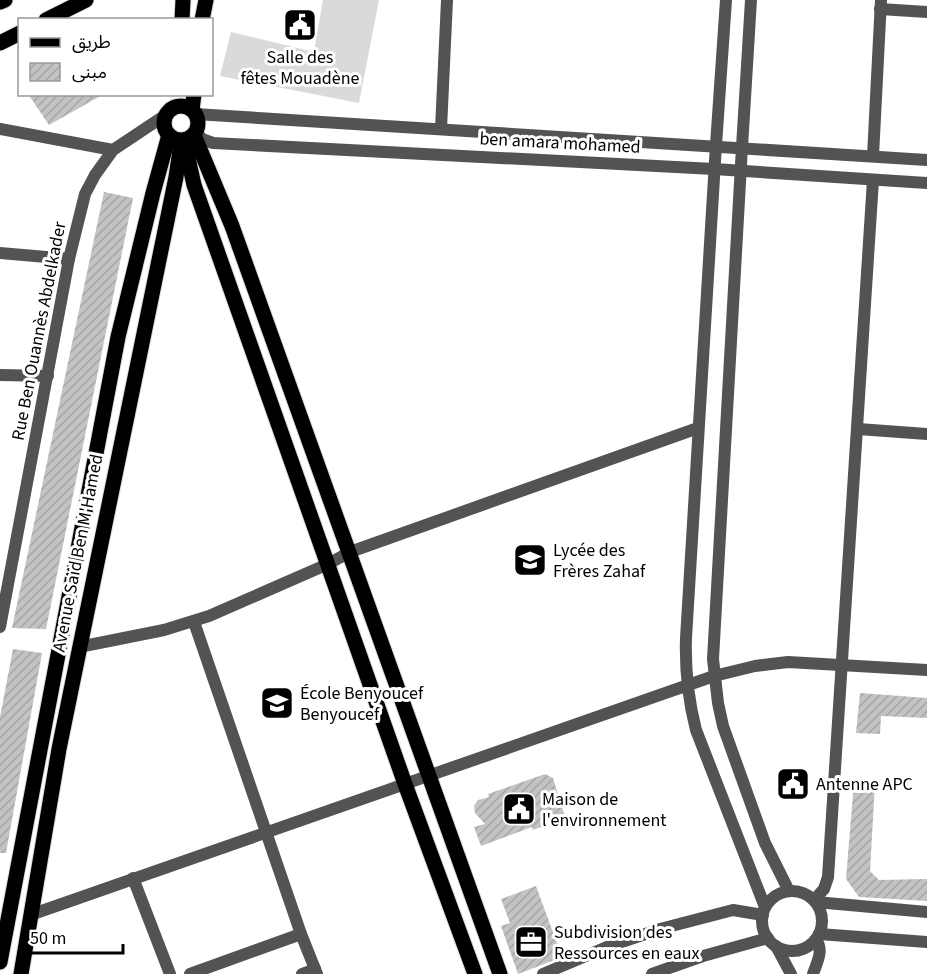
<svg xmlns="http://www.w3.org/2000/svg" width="927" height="974" font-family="'Source Sans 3','Noto Sans Arabic',sans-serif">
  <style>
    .garden { fill: #dadada }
    .building { fill: url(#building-hatch) }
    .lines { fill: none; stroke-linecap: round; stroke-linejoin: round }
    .primary-casing { stroke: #dbdbdb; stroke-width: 17 }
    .minor { stroke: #535353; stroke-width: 12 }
    .tertiary { stroke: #535353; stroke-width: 12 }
    .primary { stroke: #000; stroke-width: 15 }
    .labels { text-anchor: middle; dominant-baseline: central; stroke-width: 6; stroke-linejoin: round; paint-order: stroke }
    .poi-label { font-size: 18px; fill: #000; stroke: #fff; text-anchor: start }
    .street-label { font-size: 18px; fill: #000; stroke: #fff }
  </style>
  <defs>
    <pattern id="building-hatch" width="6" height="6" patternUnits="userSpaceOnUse" patternTransform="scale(1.5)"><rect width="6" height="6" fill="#c3c3c3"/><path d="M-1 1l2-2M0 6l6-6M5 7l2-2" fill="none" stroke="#a6a6a6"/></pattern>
  </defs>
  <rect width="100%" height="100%" fill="#fff"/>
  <polygon class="garden" points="323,0 379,0 359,103 220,76 231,32 314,52"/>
  <g class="building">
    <polygon points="28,94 104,94 49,125"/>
    <polygon points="104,192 133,198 46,629 12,628"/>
    <polygon points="13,649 42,653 6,853 0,853 0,717"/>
    <polygon points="860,693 927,698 927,718 881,716 880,734 856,733"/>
    <polygon points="545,774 553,778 565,817 543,823 544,826 533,830 532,827 481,846 474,827 485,824 475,813 474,806 478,800 489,797 488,794"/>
    <polygon points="854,782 875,783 870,871 879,880 927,879 927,901 859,897 846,879"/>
    <polygon points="536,886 562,957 518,974 501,926 510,923 501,899"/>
  </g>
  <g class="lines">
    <g class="primary-casing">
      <g id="primary">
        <polyline points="0,2 5,0"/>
        <polyline points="46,20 86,0"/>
        <polyline points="182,20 183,0"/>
        <polyline points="202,20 206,0"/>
        <polyline points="0,43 20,33"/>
        <circle cx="181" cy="123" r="17"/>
        <polyline points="192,110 194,94"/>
        <polyline points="194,135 232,226 500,974"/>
        <polyline points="184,140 194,185 405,784 475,974"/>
        <polyline points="0,962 118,337 153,193 169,135"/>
        <polyline points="21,974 59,749 176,177 181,143"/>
      </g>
    </g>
    <g class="minor">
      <polyline points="880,9 927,12"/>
      <polyline points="0,129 113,150"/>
      <polyline points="441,129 447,0"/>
      <polyline points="716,145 726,0"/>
      <polyline points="742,147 751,0"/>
      <polyline points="873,156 881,0"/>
      <polyline points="0,253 69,259"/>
      <polyline points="0,375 48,376"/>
      <polyline points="858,429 927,434"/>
      <polyline points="194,622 301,934 317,974"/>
      <polyline points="0,627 69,259 85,194 95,175 113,150 167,114"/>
      <polyline points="79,647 164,630 209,616 328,564 350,552 698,428"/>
      <polyline points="133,878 170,974"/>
      <polyline points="814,900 824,889 828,877 873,180"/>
      <polyline points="33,914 714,676 755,666 788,662 927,670"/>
      <polyline points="776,946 791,974"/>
      <polyline points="190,974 301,934"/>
      <polyline points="302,974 315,969"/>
      <path d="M813,974C817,962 824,951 816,939"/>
    </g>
    <g class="tertiary">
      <polyline points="195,114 927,160"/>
      <polyline points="196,132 202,139 213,143 714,169 927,183"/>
      <path d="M716,145L686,638C685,669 688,699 696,730L765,907"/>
      <polyline points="742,147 713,659 718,703 723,726 765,843 789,891"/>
      <circle cx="792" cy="921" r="30"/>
      <polyline points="816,902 927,912"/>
      <polyline points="819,934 927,942"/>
      <polyline points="543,974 607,947 660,929 733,910 763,915"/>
      <polyline points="652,974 703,956 768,938"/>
    </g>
    <use href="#primary" class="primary"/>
  </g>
  <defs>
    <g id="civic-square" transform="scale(1.725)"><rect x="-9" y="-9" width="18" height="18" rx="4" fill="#000" stroke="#fff"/><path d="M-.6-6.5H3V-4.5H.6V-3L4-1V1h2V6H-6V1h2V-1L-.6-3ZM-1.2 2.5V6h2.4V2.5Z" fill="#fff"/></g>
    <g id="school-square" transform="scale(1.725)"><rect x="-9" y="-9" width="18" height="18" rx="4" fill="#000" stroke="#fff"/><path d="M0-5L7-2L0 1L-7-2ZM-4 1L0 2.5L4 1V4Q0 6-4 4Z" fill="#fff"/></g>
    <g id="office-square" transform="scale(1.725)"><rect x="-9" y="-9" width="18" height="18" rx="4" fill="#000" stroke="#fff"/><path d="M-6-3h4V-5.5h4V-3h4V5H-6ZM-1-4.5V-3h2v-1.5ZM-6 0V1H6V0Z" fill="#fff"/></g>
  </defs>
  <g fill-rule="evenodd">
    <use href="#civic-square" x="300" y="25"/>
    <use href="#school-square" x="530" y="560"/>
    <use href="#school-square" x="277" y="703"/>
    <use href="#civic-square" x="793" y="784"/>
    <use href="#civic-square" x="519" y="809"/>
    <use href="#office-square" x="531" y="942"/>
  </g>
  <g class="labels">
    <g class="poi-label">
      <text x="300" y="57" text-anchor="middle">Salle des<tspan x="300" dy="21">fêtes Mouadène</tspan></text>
      <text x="553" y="550">Lycée des<tspan x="553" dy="21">Frères Zahaf</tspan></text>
      <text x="300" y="693">École Benyoucef<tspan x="300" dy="21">Benyoucef</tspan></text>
      <text x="816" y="784">Antenne APC</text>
      <text x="542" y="799">Maison de<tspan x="542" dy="21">l'environnement</tspan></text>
      <text x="554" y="932">Subdivision des<tspan x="554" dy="21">Ressources en eaux</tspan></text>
    </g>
    <g class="street-label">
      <text transform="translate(560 143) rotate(3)">ben amara mohamed</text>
      <text transform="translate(39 331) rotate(-79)">Rue Ben Ouannès Abdelkader</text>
      <text transform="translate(78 553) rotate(-79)">Avenue Saïd Ben M'Hamed</text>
    </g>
  </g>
  <rect x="18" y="18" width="195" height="78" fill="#ffffff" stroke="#999999" stroke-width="1.5"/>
  <rect x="30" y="38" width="30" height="9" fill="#000000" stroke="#999999" stroke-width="1.5"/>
  <text x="72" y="48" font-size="18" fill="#000000">طريق</text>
  <rect x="30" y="63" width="30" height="18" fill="url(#building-hatch)" stroke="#999999" stroke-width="1.5"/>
  <text x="72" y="78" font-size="18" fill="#000000">مبنى</text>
  <path d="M21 944v9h102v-9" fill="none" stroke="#000000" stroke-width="3"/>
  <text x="30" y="944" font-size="18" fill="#000000" stroke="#ffffff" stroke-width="4.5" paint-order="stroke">50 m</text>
</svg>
